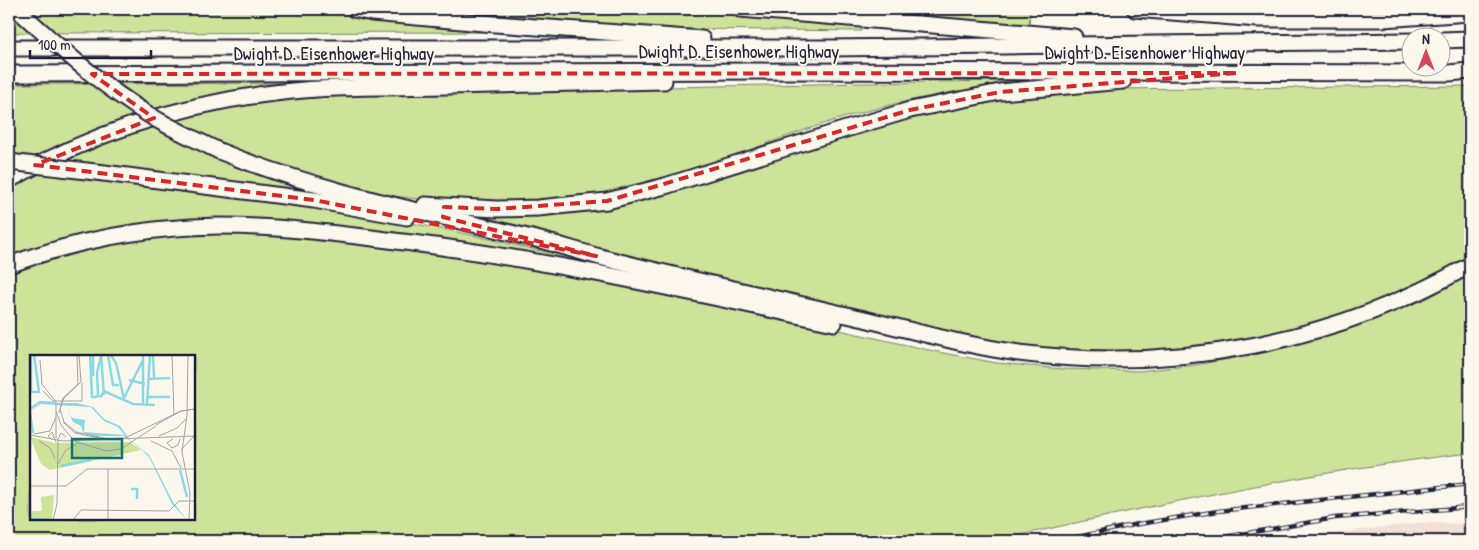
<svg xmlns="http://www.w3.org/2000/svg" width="1479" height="550" font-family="'Patrick Hand',sans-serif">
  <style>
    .built { fill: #f4dfd6 }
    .green { fill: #cce399; stroke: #77826a; fill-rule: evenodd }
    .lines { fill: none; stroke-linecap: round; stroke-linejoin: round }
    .highway-casing { stroke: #22223b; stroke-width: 19 }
    .highway { stroke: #fbf7ec; stroke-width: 15 }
    .rail-casing { stroke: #22223b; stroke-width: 4.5 }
    .rail { stroke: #fbf7ec; stroke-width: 2.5; stroke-dasharray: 8; stroke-linecap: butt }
    .highway-bridge-casing { stroke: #22223b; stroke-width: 19; stroke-linecap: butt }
    .highway-bridge { stroke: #fbf7ec; stroke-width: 15 }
    .marked { fill: none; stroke: #d62828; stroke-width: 4; stroke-dasharray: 10 6; stroke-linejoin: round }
    .labels { text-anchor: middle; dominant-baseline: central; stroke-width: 4; stroke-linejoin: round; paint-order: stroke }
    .street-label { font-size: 19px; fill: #22223b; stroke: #fbf7ec }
    .inset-river { fill: none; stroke: #89d8e7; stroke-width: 2.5 }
    .inset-road { fill: none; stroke: #a4a2a5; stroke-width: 1 }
    .view { fill: #0f766e; fill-opacity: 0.15; stroke: #0f766e; stroke-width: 2.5 }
    .inset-edge { fill: none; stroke: #22223b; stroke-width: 2.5 }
  </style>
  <rect width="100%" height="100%" fill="#fbf7ec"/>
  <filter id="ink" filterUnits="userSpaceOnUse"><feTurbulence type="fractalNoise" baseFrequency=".02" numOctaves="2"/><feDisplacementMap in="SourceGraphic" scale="10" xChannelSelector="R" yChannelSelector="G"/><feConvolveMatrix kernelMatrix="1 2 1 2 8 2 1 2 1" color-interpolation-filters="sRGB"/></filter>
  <g filter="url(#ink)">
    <polygon class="built" points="1418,523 1470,524 1470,541 1272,541"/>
    <g class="green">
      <polygon points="9,9 330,9 377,17 532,32 9,33"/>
      <polygon points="392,9 681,9 862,25 861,31 686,29"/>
      <polygon points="770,9 1024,9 1030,10 1029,27"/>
      <path d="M1011,81V83C952,91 893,102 836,120C779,137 724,162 667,178C581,203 483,209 394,196C366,192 338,184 310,176C294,171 278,168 264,162C232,150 202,135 173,120L246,102L327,94L865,83Z"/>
      <polygon points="329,83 239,92 35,159 9,156 9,84"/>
      <path d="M1470,86V258C1428,280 1385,303 1339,317C1249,345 1150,359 1055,351C1030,348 1005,343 980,340L455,215L500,216L599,208L652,197L691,186L819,140L974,102L1096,89Z"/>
      <polygon points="149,125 235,167 301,190 301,194 55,161"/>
      <polygon points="37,173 118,180 356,212 472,235 671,281 228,222 9,260 9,185"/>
      <path d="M233,232L342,240L522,265L772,315L938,352L997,363L1063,369L1139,371L1195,365L1264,353L1344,331L1424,300L1470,275V453C1310,471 1151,506 994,541H9V270L34,260L140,236ZM31,356H194V519H31Z"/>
    </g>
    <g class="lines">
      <g class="highway-casing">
        <g id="highway">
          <polyline points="354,9 372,13 495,24 702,39"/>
          <polyline points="740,9 1074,37"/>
          <polyline points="1135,9 1258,19 1383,19 1470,13"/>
          <polyline points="1442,40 1470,39"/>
          <polyline points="9,48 828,48 1412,41"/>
          <polyline points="9,74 790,71 1449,73 1470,71"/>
          <path d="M219,151C323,193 435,214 544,241C563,246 581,252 600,257C682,278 765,296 847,315C904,328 961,345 1019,353C1175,373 1333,343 1470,265"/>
          <polyline points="104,173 314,200 407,217"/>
          <path d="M9,180C91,134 181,104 274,93C331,86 390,87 448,86C520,84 592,83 664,81"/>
          <polyline points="425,205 497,209 538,208 607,201 665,186 846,129 910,110 1000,92 1123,81"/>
          <path d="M9,265C76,240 147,227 219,226C283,226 348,235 412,243C554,261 694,293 834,323"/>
        </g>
      </g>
      <use href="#highway" class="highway"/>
      <g class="rail-casing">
        <g id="rail">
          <polyline points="1059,541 1133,525 1218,511 1470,484"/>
          <polyline points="1201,541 1335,518 1470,507"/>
        </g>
      </g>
      <use href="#rail" class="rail"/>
      <g class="highway-bridge-casing">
        <g id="highway-bridge">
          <path d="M17,9C60,48 104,88 154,118C175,130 197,140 219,151"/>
          <polyline points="9,162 104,173"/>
        </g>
      </g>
      <use href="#highway-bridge" class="highway-bridge"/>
    </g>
  </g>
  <path class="marked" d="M1236,73L1000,92L910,110L607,201L497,209L444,207L443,217L596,256L314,200L35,165L154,118L92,74Z"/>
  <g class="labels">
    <g class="street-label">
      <text x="739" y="51">Dwight D. Eisenhower Highway</text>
      <text x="1145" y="52">Dwight D. Eisenhower Highway</text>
      <text x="334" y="53">Dwight D. Eisenhower Highway</text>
    </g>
  </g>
  <g transform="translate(30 355)">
    <rect width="165" height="165" fill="#fbf7ec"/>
    <path d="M0,82L25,88L100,87L111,95L20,115L11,109ZM24,140L22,164H0L2,156H12L11,142Z" fill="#cce399"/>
    <path d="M11,48H47L63,52L74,64L90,71L100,85L119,100L143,147L157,165L142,149L119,102L112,95L94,81H66L55,79L53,77L51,71L43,67L39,59V56L40,55H54H40L39,59L42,63L55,65L54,77L95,80L88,72L74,66L61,52L11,49L0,57Z" fill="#89d8e7"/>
    <path class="inset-river" d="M1,0V37M60,0L62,42L71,41L74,36L103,49L125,50M63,0V21M71,0L74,40M78,0L83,30H89M81,0L86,8L94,44M113,0V49M123,0L124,23M118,24L140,23M99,25L115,29M0,37H9L4,0M68,40L67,18L71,1M118,42H140M94,43L113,5M117,49L120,0M0,54L10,47L25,48M0,59L3,78M31,111L61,105M150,115L157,142M101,134H107V144M0,164L20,165"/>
    <path class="inset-road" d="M49,0L51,27L34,43L30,54L34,67L46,77L78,84L95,83L151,56L165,54M142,0L144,60M158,0L157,60L152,97L160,138L159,165M10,5L12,29L26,47V83M13,36L23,46H52V28M26,56L31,70L44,86L76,96L91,94L126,71M29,58L33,43L48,29L47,0M33,67L45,78L69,83M126,70L151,56L165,54M4,79L20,76L26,62M0,80L33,86L165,81M129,81L147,73L156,64M143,84L137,88L142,93L148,90L150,84M22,85L18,81L22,77L26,87M9,86L20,93L25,104M121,86L142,96L151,113M151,95L165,80M28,109L36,95L48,88M78,114V165M0,131H36L57,114H165M23,165L27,149L28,84L31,78L36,82M43,165L51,155L139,156L149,146H165"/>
    <path class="view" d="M42,84H92V103H42Z"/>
    <rect width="165" height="165" class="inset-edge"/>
  </g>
  <rect width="1479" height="550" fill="none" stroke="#fbf7ec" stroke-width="30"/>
  <rect x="15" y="15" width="1449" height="520" fill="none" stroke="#22223b" stroke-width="2" filter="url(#ink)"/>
  <g transform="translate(1426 52)"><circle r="24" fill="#fbf7ec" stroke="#a4a2a5"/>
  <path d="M0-4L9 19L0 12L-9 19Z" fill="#d1495b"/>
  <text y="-8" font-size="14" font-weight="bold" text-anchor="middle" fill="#22223b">N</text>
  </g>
  <path d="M30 50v8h121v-8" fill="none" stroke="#22223b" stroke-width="2.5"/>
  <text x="38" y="50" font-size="15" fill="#22223b" stroke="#fbf7ec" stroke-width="4" paint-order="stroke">100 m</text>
</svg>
